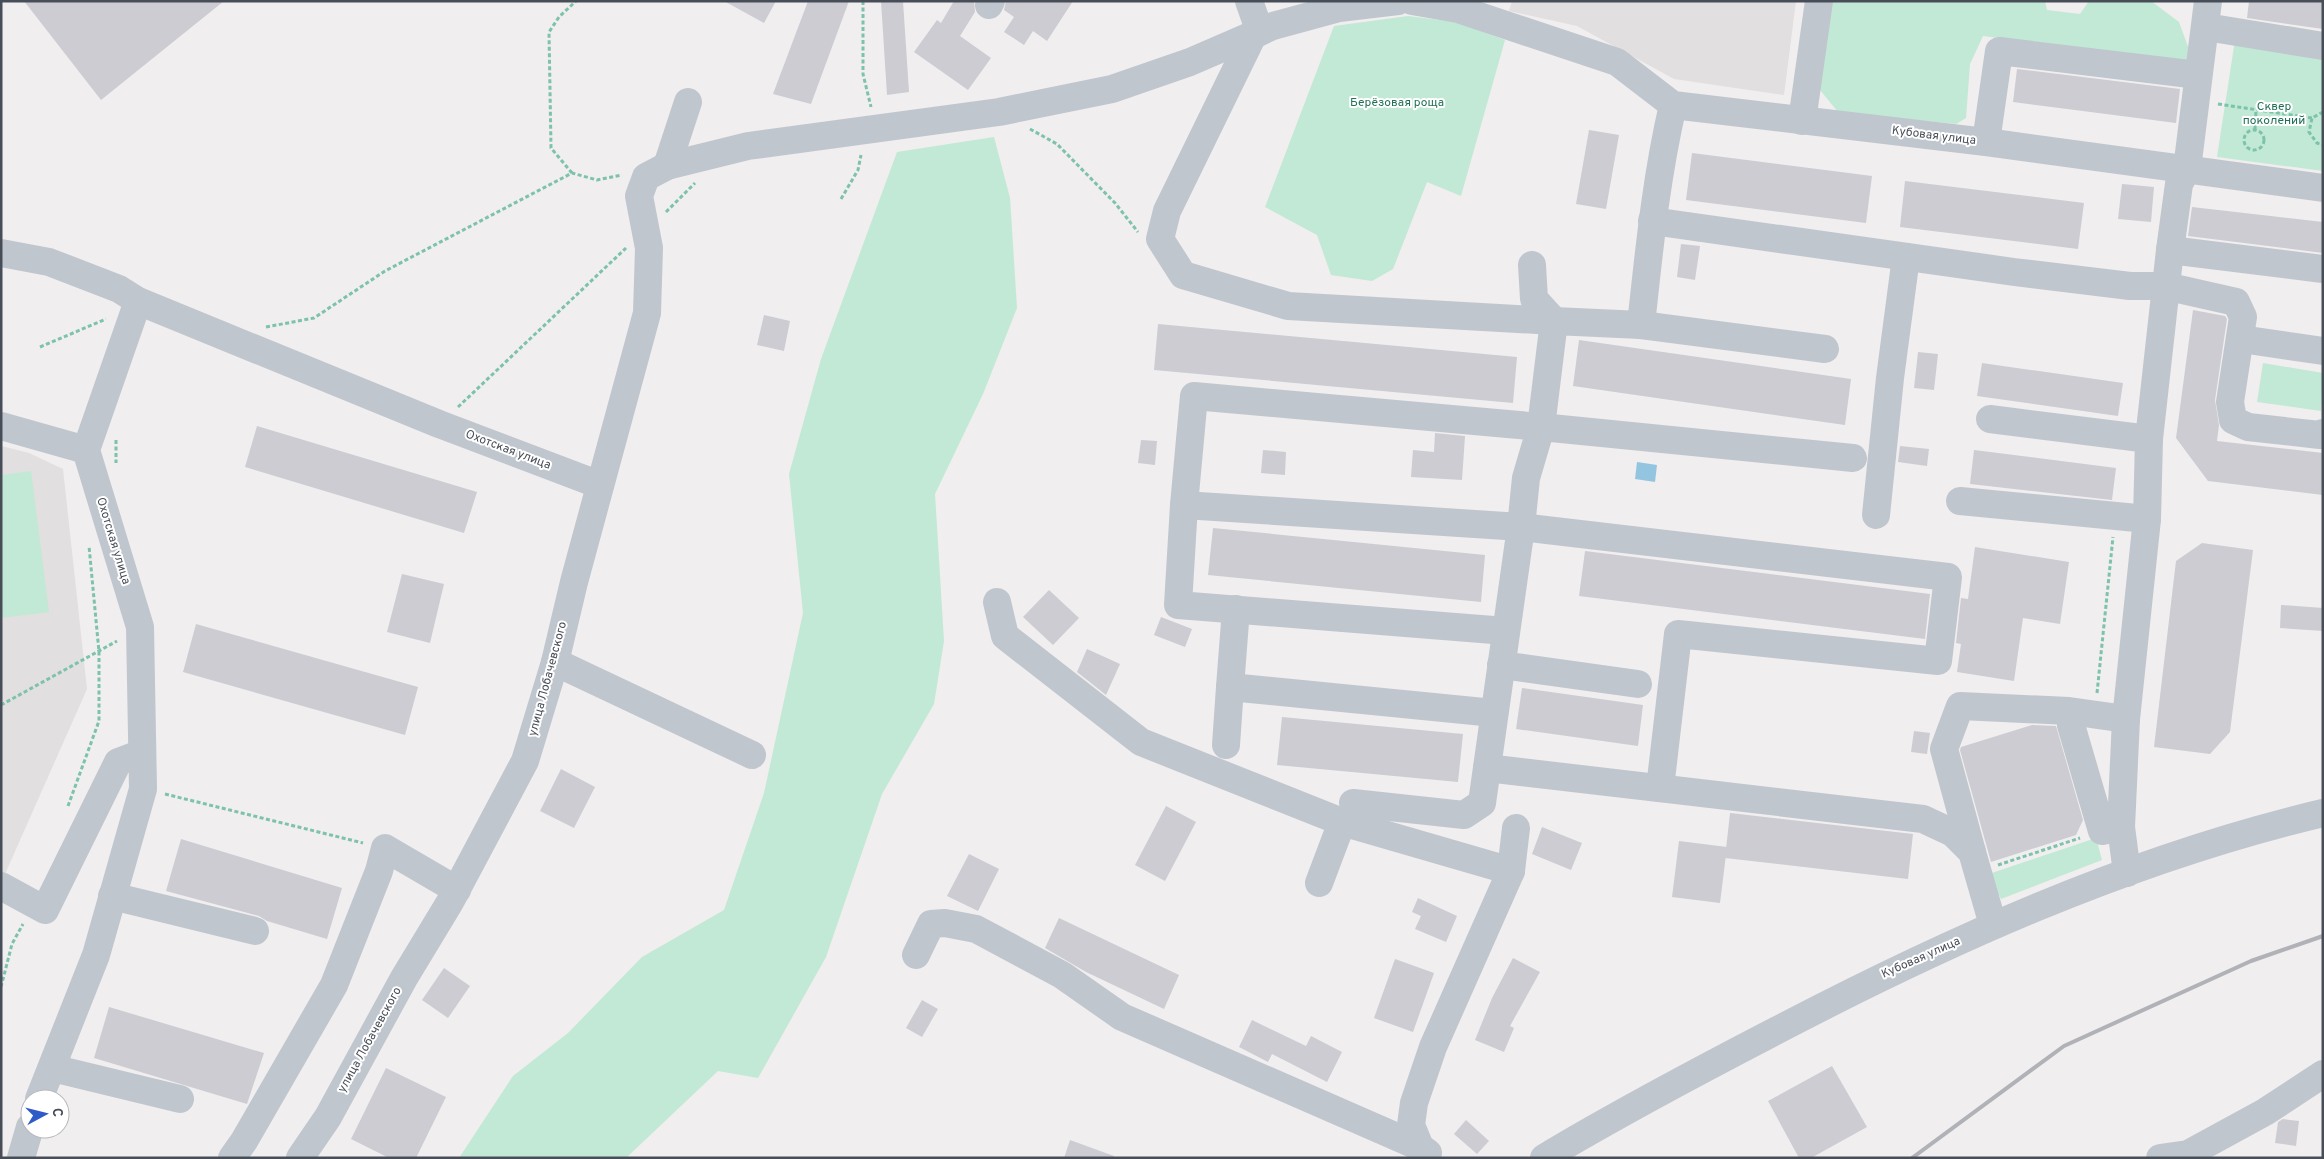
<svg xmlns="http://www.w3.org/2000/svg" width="2324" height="1159" font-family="Overpass,sans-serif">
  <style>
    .education { fill: #e1dfdf }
    .green { fill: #c1e9d6 }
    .water { fill: #93c5e0 }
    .building { fill: #ccccd2 }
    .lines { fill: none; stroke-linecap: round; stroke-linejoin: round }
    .path { stroke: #7dc2aa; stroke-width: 3; stroke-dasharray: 4 2.5; stroke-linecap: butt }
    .minor { stroke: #c0c6ce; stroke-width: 28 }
    .rail { stroke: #b0b2b7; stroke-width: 4 }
    .labels { text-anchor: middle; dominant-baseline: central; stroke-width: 4; stroke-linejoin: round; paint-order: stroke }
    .park-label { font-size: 12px; fill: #227055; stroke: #fff }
    .street-label { font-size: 12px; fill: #484e58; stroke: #fff }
  </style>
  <rect width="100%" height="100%" fill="#f0eeee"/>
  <g class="education">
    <polygon points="1512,1 1796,1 1784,95 1674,79 1577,26 1509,11"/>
    <polygon points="1,446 29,453 63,469 87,689 1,883"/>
  </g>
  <g class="green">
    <polygon points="1827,1 2045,1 2047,10 2080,14 2089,1 2151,1 2179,22 2191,55 2187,63 1983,36 1970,64 1966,118 1956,124 1838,112 1820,90"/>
    <polygon points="1408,16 1457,22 1505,40 1461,196 1427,182 1393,269 1372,281 1331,275 1317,235 1265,207 1334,26"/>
    <polygon points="2235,40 2323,53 2323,171 2217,157"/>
    <polygon points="994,137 1010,198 1017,308 983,394 935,494 944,641 934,704 882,794 826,957 758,1078 718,1071 626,1158 459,1158 513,1076 568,1033 642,957 724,910 764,793 803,613 789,474 821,359 897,152"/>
    <polygon points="2263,363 2323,373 2321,411 2257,402"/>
    <polygon points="31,471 49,612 1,618 1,475"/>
    <polygon points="2096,838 2102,860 2001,899 1989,874"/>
  </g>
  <polygon class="water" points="1637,462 1657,465 1655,482 1635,479"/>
  <g class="building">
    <polygon points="24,1 224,1 101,100"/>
    <polygon points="724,1 776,1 764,23"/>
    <polygon points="808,1 849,1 811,104 773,94"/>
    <polygon points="881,1 903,1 909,92 887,95"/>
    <polygon points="954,1 974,1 975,12 960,36 991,58 968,90 914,52 937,20 941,23"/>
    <polygon points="1006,1 1073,1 1047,41 1033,31 1024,45 1004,32 1014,17 1004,10"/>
    <polygon points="2249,1 2323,1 2323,29 2247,18"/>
    <polygon points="2017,69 2180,89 2176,123 2013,102"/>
    <polygon points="1589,130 1619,135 1606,209 1576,204"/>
    <polygon points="1692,153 1872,176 1866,223 1686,200"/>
    <polygon points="1905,181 2084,203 2078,249 1900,227"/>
    <polygon points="2122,184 2154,187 2151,222 2118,219"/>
    <polygon points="2192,207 2323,222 2323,253 2188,236"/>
    <polygon points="1681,244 1700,246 1695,280 1677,277"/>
    <polygon points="2193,310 2225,316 2227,319 2215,400 2219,425 2217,441 2323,453 2323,495 2208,481 2176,438"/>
    <polygon points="764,315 790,321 784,351 757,345"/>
    <polygon points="1158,324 1517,357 1513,403 1154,370"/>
    <polygon points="1579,340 1851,379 1845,425 1573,386"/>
    <polygon points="1918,352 1938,354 1934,390 1914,388"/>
    <polygon points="1982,363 2123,383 2118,416 1977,396"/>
    <polygon points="257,426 477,492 464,533 245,467"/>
    <polygon points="1435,433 1465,436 1462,480 1411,477 1413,450 1434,452"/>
    <polygon points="1141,440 1157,441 1155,465 1138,463"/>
    <polygon points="1900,446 1929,449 1927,466 1898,462"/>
    <polygon points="1263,450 1286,452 1285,475 1261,473"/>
    <polygon points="1974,450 2116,468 2112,500 1970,484"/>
    <polygon points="1213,528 1485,555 1481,602 1208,575"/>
    <polygon points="2202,543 2253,550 2230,732 2210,754 2154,747 2176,561"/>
    <polygon points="1975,547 2069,562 2060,624 2023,618 2014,681 1957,672 1961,644 1956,643 1961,598 1968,599"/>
    <polygon points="1585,551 1930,594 1925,639 1579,596"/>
    <polygon points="402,574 444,584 430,643 387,632"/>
    <polygon points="1049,590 1079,618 1053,645 1023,617"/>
    <polygon points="2281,605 2323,608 2323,631 2280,628"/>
    <polygon points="1161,617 1192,629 1185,647 1154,635"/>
    <polygon points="196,624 418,687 405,735 183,672"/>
    <polygon points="1087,649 1120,664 1106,695 1077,672"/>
    <polygon points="1522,688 1643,705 1638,746 1516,729"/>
    <polygon points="1282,717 1463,734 1458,782 1277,765"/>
    <polygon points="2032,725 2056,726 2083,820 2076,835 1991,862 1960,750 1961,747"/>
    <polygon points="1914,731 1930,733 1927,754 1911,752"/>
    <polygon points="561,769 595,787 574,828 540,811"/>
    <polygon points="1166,806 1196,822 1165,881 1135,865"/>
    <polygon points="1730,813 1913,834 1908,879 1725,858"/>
    <polygon points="1542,827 1582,843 1571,870 1532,854"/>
    <polygon points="181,839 342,888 327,939 267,921 259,916 166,891"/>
    <polygon points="1679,841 1727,847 1720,903 1672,897"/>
    <polygon points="969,854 999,869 978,911 947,896"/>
    <polygon points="1418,898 1457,916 1446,942 1415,929 1421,916 1412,912"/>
    <polygon points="1059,918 1179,975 1164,1009 1086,972 1045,948"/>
    <polygon points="1513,958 1540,972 1510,1026 1514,1028 1504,1052 1475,1040 1492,998"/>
    <polygon points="1395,959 1434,973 1413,1032 1374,1018"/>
    <polygon points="444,968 470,986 448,1018 422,1000"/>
    <polygon points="922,1000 938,1009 922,1037 906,1028"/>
    <polygon points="109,1007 264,1053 247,1104 94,1058"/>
    <polygon points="1252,1020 1306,1046 1311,1036 1342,1052 1327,1082 1272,1054 1268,1062 1239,1047"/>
    <polygon points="1832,1066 1867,1127 1811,1158 1799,1158 1768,1101"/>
    <polygon points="386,1068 446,1097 416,1158 389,1158 351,1139"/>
    <polygon points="2283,1119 2299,1121 2296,1146 2275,1143 2278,1122"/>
    <polygon points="1466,1120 1489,1141 1477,1154 1454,1134"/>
    <polygon points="1070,1140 1114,1156 1114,1158 1064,1158"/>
  </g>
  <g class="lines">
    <g class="path">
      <polyline points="863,1 863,74 871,107"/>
      <polyline points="2218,104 2312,118"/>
      <polyline points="2323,112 2312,118 2309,132 2317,143 2323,145"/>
      <polyline points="1030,129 1057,144 1115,203 1138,232"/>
      <polyline points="2255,129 2256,110"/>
      <circle cx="2254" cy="140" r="10"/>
      <polyline points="572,173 551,148 549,32 559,17 576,1"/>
      <polyline points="841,199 858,170 861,155"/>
      <polyline points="666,212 695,183"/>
      <polyline points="266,327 314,318 385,271 572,173 597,180 622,175"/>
      <polyline points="40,347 106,319"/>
      <polyline points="458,407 626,248"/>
      <polyline points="116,440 116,463"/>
      <polyline points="2097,693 2113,537"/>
      <polyline points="1,705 117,641"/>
      <polyline points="165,794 363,843"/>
      <polyline points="68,806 99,721 99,652 89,546"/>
      <polyline points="1998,865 2080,838"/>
      <polyline points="1,987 12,944 23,924"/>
    </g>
    <g class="minor">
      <polyline points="1249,1 1260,32"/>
      <polyline points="1412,1 1458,9 1617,62 1673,105 1986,142 2323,188"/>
      <polyline points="989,5 991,1"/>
      <polyline points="2206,27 2323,46"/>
      <polyline points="1253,35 1167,211 1160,239 1183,275 1288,306 1554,321 1534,299 1532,265"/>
      <polyline points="1802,121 1819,1"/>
      <polyline points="1986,142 1999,51 2198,75"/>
      <polyline points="667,166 688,102"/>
      <polyline points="1652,221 2014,272 2130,286 2165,286 2236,302 2243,317 2230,402 2233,420 2248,427 2320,435 2323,433"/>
      <polyline points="2170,250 2323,269"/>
      <polyline points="1,253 49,262 119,289 138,301 221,335 439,424 600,485"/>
      <polyline points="1641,325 1825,349"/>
      <polyline points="2241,339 2323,351"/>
      <polyline points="1990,419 2149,439"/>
      <polyline points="1,426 86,450"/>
      <polyline points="1960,501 2147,519"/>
      <polyline points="1184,505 1178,605 1506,631"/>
      <polyline points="1876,515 1890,378 1906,257"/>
      <polyline points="997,602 1005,636 1141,742 1342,822 1511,871"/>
      <polyline points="555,662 752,755"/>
      <polyline points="1501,665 1638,684"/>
      <polyline points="1230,687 1236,609"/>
      <polyline points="2071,725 2102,831 2121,827"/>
      <polyline points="1226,745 1230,687 1494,713"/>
      <polyline points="1487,768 1923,819 1953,833 1972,852 1993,925"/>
      <polyline points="1660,788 1678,634 1938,661 1948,577 1521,527 1184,505 1194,396 1541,427 1853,458"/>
      <path d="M1353,803L1464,815L1482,803L1521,527L1526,478L1541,427L1554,321L1641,325C1649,251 1656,178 1673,105"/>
      <polyline points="1972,852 1944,749 1960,706 2069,711 2126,719"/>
      <polyline points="2127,873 2121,827 2126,719 2147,519 2149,439 2170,250 2179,184 2187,169 2208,1"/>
      <polyline points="1319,883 1342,822"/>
      <polyline points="1,886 45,910 118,762 142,753"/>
      <polyline points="112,896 255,931"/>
      <polyline points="916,955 931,924 945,923 976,929 1062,975 1122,1017 1420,1147"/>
      <polyline points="52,1068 180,1099"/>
      <polyline points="39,1099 96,955 143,789 140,627 86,450 138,301"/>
      <polyline points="1428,1153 1420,1147 1411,1125 1414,1103 1433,1047 1511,871 1516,828"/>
      <polyline points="21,1158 30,1127"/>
      <polyline points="232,1158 244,1141 334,985 379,871 385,848 457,890"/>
      <polyline points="300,1158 328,1117 404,978 450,902 525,761 555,662 574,582 647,313 649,248 639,196 646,177 667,166 748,146 999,112 1112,89 1190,62 1273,26 1339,8 1398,1"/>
      <path d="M1544,1158C1617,1114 1691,1075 1766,1036C1943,943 2128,859 2323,813"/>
      <polyline points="2160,1158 2188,1154 2265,1112 2323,1074"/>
    </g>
    <polyline class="rail" points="1912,1158 2064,1046 2251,961 2323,936"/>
  </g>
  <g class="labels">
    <g class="park-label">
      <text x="1397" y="103">Берёзовая роща</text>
      <text x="2274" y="107">Сквер<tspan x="2274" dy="14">поколений</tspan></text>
    </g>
    <g class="street-label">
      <text transform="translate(1934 136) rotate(7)">Кубовая улица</text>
      <text transform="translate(508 450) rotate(21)">Охотская улица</text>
      <text transform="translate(113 541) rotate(73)">Охотская улица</text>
      <text transform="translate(548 679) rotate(-75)">улица Лобачевского</text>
      <text transform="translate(1921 958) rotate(-24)">Кубовая улица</text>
      <text transform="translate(370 1040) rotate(-61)">улица Лобачевского</text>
    </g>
  </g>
  <rect width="2324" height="1159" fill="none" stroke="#484e58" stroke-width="5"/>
  <g transform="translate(45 1114) rotate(83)"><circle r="24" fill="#ffffff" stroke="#b6b8bc"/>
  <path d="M0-4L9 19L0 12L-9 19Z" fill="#2f5bc8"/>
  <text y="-8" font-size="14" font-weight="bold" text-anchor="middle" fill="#484e58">С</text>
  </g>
</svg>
